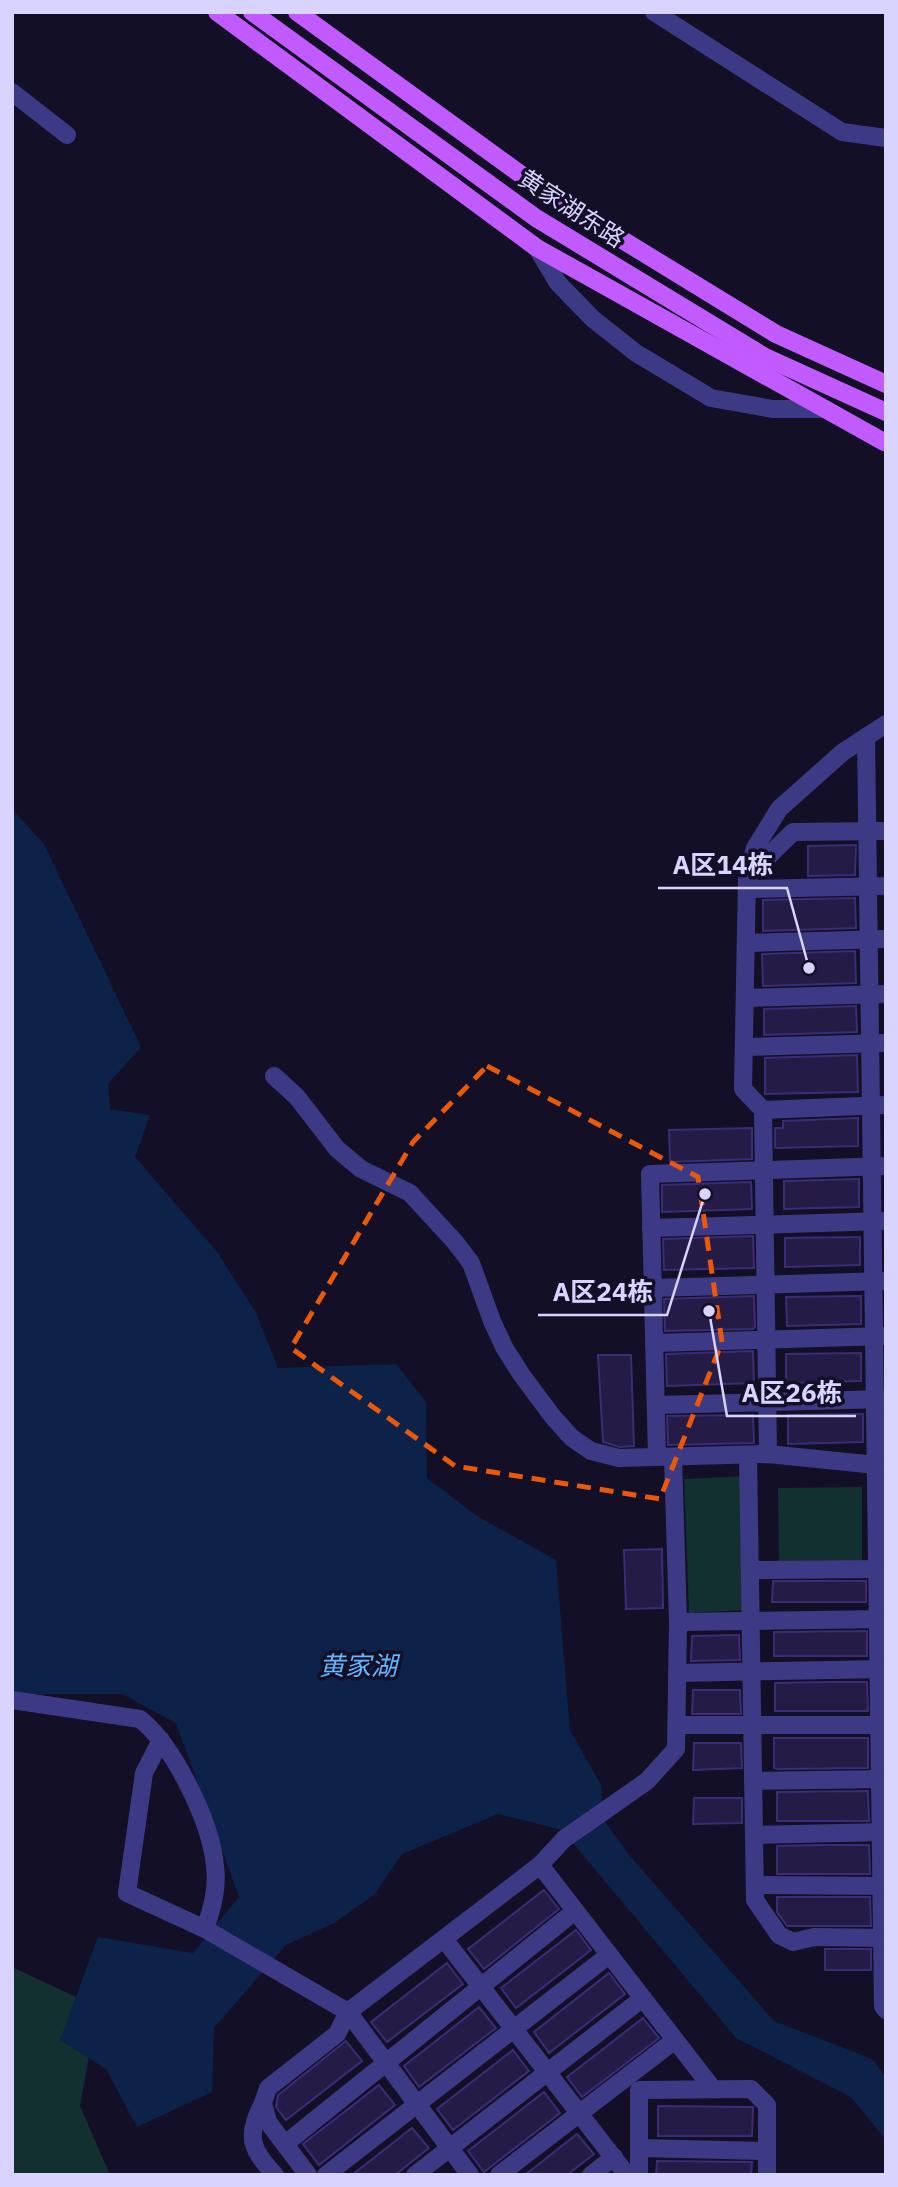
<svg xmlns="http://www.w3.org/2000/svg" width="898" height="2187" font-family="'IBM Plex Sans','Noto Sans SC',sans-serif">
  <style>
    .green { fill: #12302f }
    .water { fill: #0c2248 }
    .building { fill: #241b47; stroke: #3b2d73; stroke-width: 2 }
    .lines { fill: none; stroke-linecap: round; stroke-linejoin: round }
    .minor { stroke: #3d3a85; stroke-width: 18 }
    .major { stroke: #c25bff; stroke-width: 18 }
    .marked { fill: none; stroke: #e8590c; stroke-width: 5; stroke-dasharray: 14 9; stroke-linejoin: round }
    .labels { text-anchor: middle; dominant-baseline: central; stroke-width: 7; stroke-linejoin: round; paint-order: stroke }
    .street-label { font-size: 24px; fill: #d9d4ff; stroke: #130f26 }
    .water-label { font-size: 26px; font-style: italic; fill: #62b6ff; stroke: #130f26 }
    .leader { fill: none; stroke: #d9d4ff; stroke-width: 2.5 }
    .callout-dot { fill: #d9d4ff; stroke: #130f26; stroke-width: 2.5 }
    .callout-label { font-size: 26px; text-anchor: middle; font-weight: bold; fill: #d9d4ff; stroke: #130f26; stroke-width: 7; stroke-linejoin: round; paint-order: stroke }
  </style>
  <rect width="100%" height="100%" fill="#130f26"/>
  <g class="green">
    <polygon points="744,1476 745,1610 689,1613 684,1479"/>
    <polygon points="862,1487 862,1566 779,1568 778,1488"/>
    <polygon points="14,1968 98,2007 80,2106 110,2175 12,2175"/>
  </g>
  <polygon class="water" points="12,809 44,844 141,1047 108,1084 110,1109 150,1115 135,1157 218,1253 256,1313 278,1368 396,1364 426,1402 427,1478 477,1516 556,1560 570,1730 601,1785 603,1819 630,1856 774,2021 872,2059 886,2077 886,2140 851,2097 736,2038 562,1830 498,1814 402,1854 374,1895 334,1923 286,1945 214,2028 212,2092 137,2127 106,2069 60,2040 98,1937 193,1953 239,1897 176,1723 122,1694 26,1694 12,1697"/>
  <g class="building">
    <polygon points="856,845 855,875 808,876 808,846"/>
    <polygon points="855,898 856,928 763,931 763,900"/>
    <polygon points="855,951 856,983 763,986 762,954"/>
    <polygon points="856,1006 857,1032 764,1035 764,1009"/>
    <polygon points="857,1055 858,1092 765,1094 765,1058"/>
    <polygon points="858,1118 858,1146 775,1148 775,1128 783,1128 783,1121"/>
    <polygon points="752,1128 752,1159 670,1162 669,1130"/>
    <polygon points="859,1179 859,1207 784,1209 784,1181"/>
    <polygon points="751,1182 752,1209 662,1212 662,1185"/>
    <polygon points="753,1236 754,1268 664,1270 663,1239"/>
    <polygon points="860,1237 860,1265 785,1267 785,1238"/>
    <polygon points="754,1296 755,1327 753,1329 665,1331 664,1299"/>
    <polygon points="861,1296 861,1324 787,1326 786,1297"/>
    <polygon points="753,1351 754,1383 667,1386 666,1354"/>
    <polygon points="861,1353 861,1381 786,1383 786,1354"/>
    <polygon points="598,1355 631,1355 634,1446 620,1447 603,1442"/>
    <polygon points="863,1414 863,1442 788,1444 788,1415"/>
    <polygon points="753,1415 754,1443 668,1445 667,1416"/>
    <polygon points="662,1549 663,1608 626,1609 624,1550"/>
    <polygon points="773,1581 866,1581 866,1602 772,1602"/>
    <polygon points="867,1631 867,1656 774,1656 774,1632"/>
    <polygon points="739,1635 740,1660 691,1661 692,1636"/>
    <polygon points="826,1682 867,1682 868,1711 775,1711 775,1683"/>
    <polygon points="693,1690 740,1690 741,1714 692,1714"/>
    <polygon points="774,1738 868,1738 868,1768 778,1769 774,1768"/>
    <polygon points="694,1743 741,1743 742,1768 693,1770"/>
    <polygon points="868,1791 869,1821 777,1821 777,1792"/>
    <polygon points="694,1798 742,1798 742,1823 693,1824"/>
    <polygon points="820,1845 869,1845 870,1874 777,1874 777,1846"/>
    <polygon points="544,1890 559,1909 484,1969 468,1949"/>
    <polygon points="777,1897 870,1897 871,1926 787,1926 777,1912"/>
    <polygon points="576,1930 591,1950 516,2008 501,1988"/>
    <rect x="825" y="1949" width="46" height="21"/>
    <polygon points="447,1963 463,1984 387,2042 371,2022"/>
    <polygon points="609,1973 625,1994 549,2053 534,2032"/>
    <polygon points="479,2007 496,2028 419,2087 404,2066"/>
    <polygon points="643,2018 659,2038 582,2097 567,2077"/>
    <polygon points="346,2041 362,2061 286,2120 276,2107 278,2095"/>
    <polygon points="513,2050 529,2071 453,2130 437,2109"/>
    <polygon points="379,2085 395,2105 319,2165 303,2144"/>
    <polygon points="544,2092 560,2113 484,2172 468,2151"/>
    <polygon points="658,2106 753,2107 752,2136 658,2136"/>
    <polygon points="412,2128 429,2148 395,2175 352,2175"/>
    <polygon points="577,2134 594,2154 567,2175 525,2175"/>
    <polygon points="657,2161 752,2162 751,2175 656,2175"/>
  </g>
  <g class="lines">
    <g class="minor">
      <polyline points="654,12 842,132 886,138"/>
      <polyline points="12,92 67,135"/>
      <polyline points="537,248 558,283 593,319 636,353 711,398 773,409 826,409"/>
      <polyline points="866,737 883,2006 886,2010"/>
      <polyline points="747,877 793,832 886,831"/>
      <polyline points="747,889 886,886"/>
      <polyline points="746,943 886,939"/>
      <polyline points="745,998 886,994"/>
      <polyline points="744,1047 886,1043"/>
      <polyline points="274,1076 297,1097 337,1149 361,1169 410,1193 455,1242 471,1263 492,1321 504,1347 521,1374 553,1417 572,1438 591,1451 619,1458 768,1454 886,1466"/>
      <polyline points="763,1110 886,1105"/>
      <polyline points="651,1228 886,1221"/>
      <polyline points="653,1288 886,1281"/>
      <polyline points="654,1343 886,1336"/>
      <polyline points="656,1405 886,1399"/>
      <polyline points="768,1454 763,1110 743,1089 747,877 755,848 779,809 843,752 886,724"/>
      <polyline points="748,1455 755,1900 779,1935 793,1942 814,1937 886,1938"/>
      <polyline points="657,1457 650,1174 886,1166"/>
      <polyline points="750,1570 886,1569"/>
      <polyline points="678,1622 886,1619"/>
      <polyline points="677,1673 886,1669"/>
      <path d="M12,1700L140,1719C174,1746 211,1822 215,1866C218,1888 212,1909 205,1929L348,2012L337,2034L268,2088L263,2103L268,2122L308,2175"/>
      <polyline points="677,1725 886,1725"/>
      <polyline points="161,1740 144,1773 127,1893 205,1929"/>
      <polyline points="753,1781 886,1779"/>
      <polyline points="754,1835 886,1832"/>
      <polyline points="540,1865 564,1839 647,1781 676,1749 678,1622 673,1457"/>
      <polyline points="755,1885 886,1886"/>
      <polyline points="444,1939 627,2175"/>
      <path d="M263,2103C246,2135 250,2149 275,2175"/>
      <polyline points="285,2144 575,1911"/>
      <polyline points="639,2148 767,2151"/>
      <polyline points="326,2175 609,1955"/>
      <polyline points="415,2175 643,1998"/>
      <polyline points="470,2175 348,2012 540,1865 713,2089"/>
      <polyline points="499,2175 675,2040"/>
      <polyline points="591,2175 614,2157"/>
      <polyline points="639,2175 639,2090 751,2089 767,2105 767,2175"/>
    </g>
    <g class="major">
      <polyline points="217,12 537,248 884,442"/>
      <polyline points="252,12 536,218 765,357 886,412"/>
      <polyline points="297,12 549,195 776,334 886,384"/>
    </g>
  </g>
  <path class="marked" d="M487,1066L698,1177L722,1342L660,1499L455,1466L291,1348L413,1142Z"/>
  <g class="labels">
    <g class="street-label">
      <text transform="translate(572 208) rotate(33)">黄家湖东路</text>
    </g>
    <g class="water-label">
      <text x="358" y="1665">黄家湖</text>
    </g>
  </g>
  <path class="leader" d="M809 968L787 888H658M705 1194L667 1315H538M709 1311L727 1416H856"/>
  <g class="callout-dot">
    <circle cx="809" cy="968" r="7"/>
    <circle cx="705" cy="1194" r="7"/>
    <circle cx="709" cy="1311" r="7"/>
  </g>
  <g class="callout-label">
    <text x="723" y="874">A区14栋</text>
    <text x="603" y="1301">A区24栋</text>
    <text x="792" y="1402">A区26栋</text>
  </g>
  <rect width="898" height="2187" fill="none" stroke="#d9d4ff" stroke-width="28"/>
</svg>
